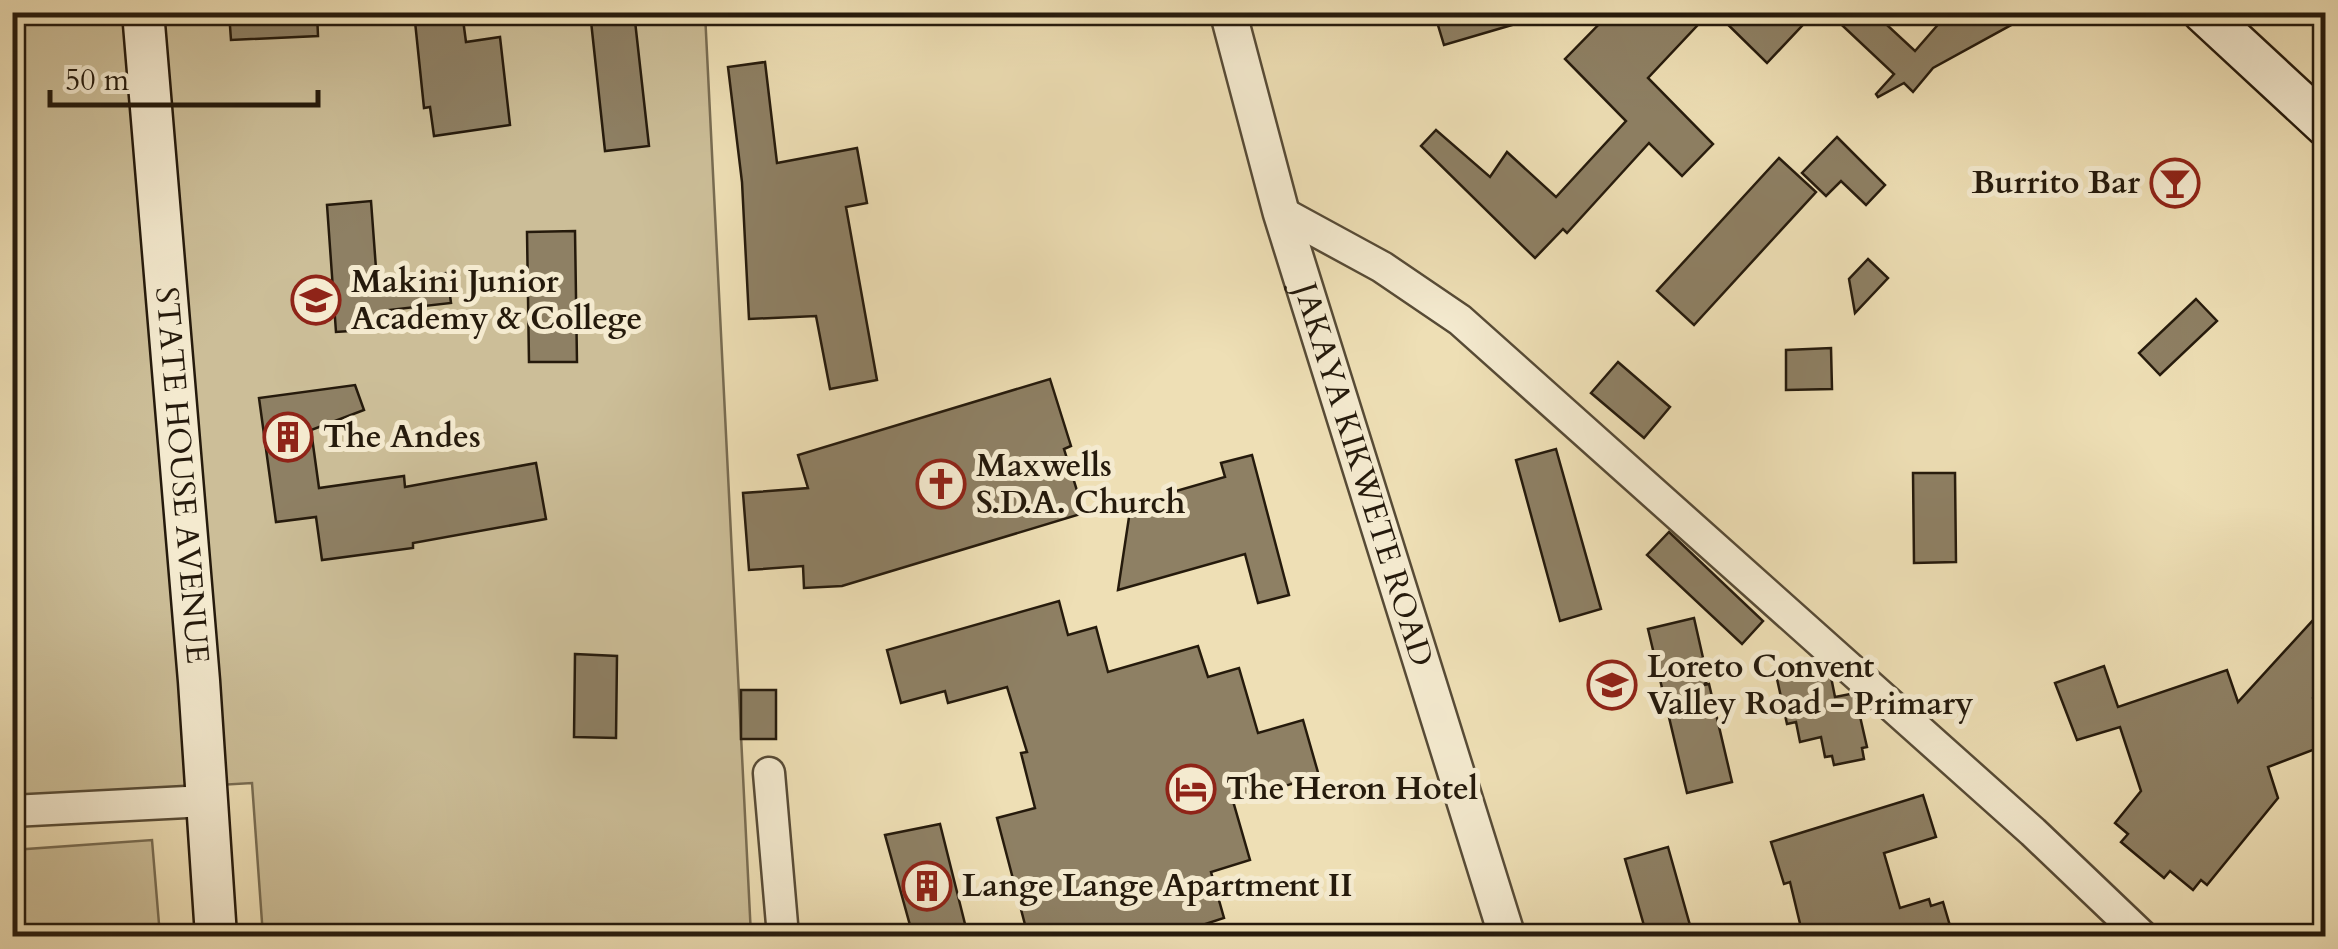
<svg xmlns="http://www.w3.org/2000/svg" width="2338" height="949" font-family="Cardo,serif">
  <style>
    .green { fill: #ccbe98; stroke: #786c52; stroke-width: 2.5 }
    .building { fill: #8e8064; stroke: #251a0c; stroke-width: 2.5 }
    .lines { fill: none; stroke-linecap: round; stroke-linejoin: round }
    .minor-casing { stroke: #574b36; stroke-width: 35 }
    .tertiary-casing { stroke: #574b36; stroke-width: 40 }
    .secondary-casing { stroke: #251a0c; stroke-width: 45 }
    .minor { stroke: #f4eacf; stroke-width: 30 }
    .tertiary { stroke: #f4eacf; stroke-width: 35 }
    .secondary { stroke: #f4eacf; stroke-width: 40 }
    .labels { text-anchor: middle; dominant-baseline: central; stroke-width: 10; stroke-linejoin: round; paint-order: stroke }
    .poi-label { font-size: 32px; font-weight: bold; fill: #251a0c; stroke: #f4eacf; text-anchor: start }
    .street-label { font-size: 32px; fill: #251a0c; stroke: #f4eacf }
  </style>
  <rect width="100%" height="100%" fill="#eedfb5"/>
  <filter id="stains"><feTurbulence type="fractalNoise" baseFrequency=".002" numOctaves="4"/><feColorMatrix values="0 0 0 0 .2 0 0 0 0 .09 0 0 0 0 .02 0 0 0 .5 -.17"/></filter>
  <radialGradient id="worn" r=".72"><stop offset=".6" stop-color="#630" stop-opacity="0"/><stop offset="1" stop-color="#630" stop-opacity=".3"/></radialGradient>
  <g class="green">
    <polygon points="13,13 705,13 751,936 263,936 252,783 13,797"/>
    <polygon points="152,840 160,936 13,936 13,850"/>
  </g>
  <g class="building">
    <polygon points="229,12 317,12 318,36 231,40"/>
    <polygon points="414,12 462,12 466,42 500,37 510,125 434,136 430,107 424,108"/>
    <polygon points="590,12 634,12 649,146 605,151"/>
    <polygon points="1434,12 1528,12 1529,20 1444,45"/>
    <polygon points="1611,12 1710,12 1648,78 1713,144 1682,176 1649,143 1567,233 1563,229 1535,258 1421,146 1436,130 1490,177 1507,152 1556,197 1626,121 1565,59"/>
    <polygon points="1715,12 1815,12 1767,63"/>
    <polygon points="1828,12 1873,12 1915,51 1949,12 2035,12 1933,68 1913,92 1904,83 1878,97 1876,94 1894,74"/>
    <polygon points="765,62 777,163 857,148 867,203 846,207 877,380 830,389 816,316 749,319 742,182 728,67"/>
    <polygon points="1837,137 1885,185 1866,205 1841,181 1826,196 1802,173"/>
    <polygon points="1779,158 1816,192 1694,325 1657,291"/>
    <polygon points="371,201 377,282 447,273 451,303 380,311 381,329 336,332 327,205"/>
    <polygon points="575,231 577,362 529,362 527,232"/>
    <polygon points="1868,259 1888,278 1855,313 1849,279"/>
    <polygon points="2196,299 2217,321 2160,375 2139,353"/>
    <polygon points="1831,348 1832,389 1786,390 1786,350"/>
    <polygon points="1618,362 1670,407 1644,438 1591,393"/>
    <polygon points="1050,379 1071,446 1064,449 1084,513 842,586 804,588 803,566 749,570 743,493 808,488 798,455"/>
    <polygon points="355,385 364,410 311,430 319,488 404,476 405,487 536,463 546,519 413,543 413,548 322,560 316,517 276,522 259,398"/>
    <polygon points="1556,449 1601,609 1560,621 1516,460"/>
    <polygon points="1252,455 1289,595 1258,603 1245,554 1118,590 1131,504 1225,477 1221,463"/>
    <polygon points="1913,473 1955,473 1956,562 1914,563"/>
    <polygon points="1669,532 1763,621 1742,644 1647,555"/>
    <polygon points="1059,601 1068,635 1096,627 1108,672 1198,646 1208,677 1239,668 1258,733 1303,720 1319,776 1233,801 1250,860 1211,872 1224,918 1196,927 1199,936 1028,936 997,818 1035,808 1021,753 1027,752 1007,687 948,703 945,691 901,703 887,650"/>
    <polygon points="2326,606 2326,684 2313,698 2326,733 2326,745 2268,767 2278,798 2207,885 2201,880 2193,890 2170,871 2164,878 2121,842 2128,834 2115,823 2141,791 2120,727 2077,740 2055,683 2104,666 2118,707 2227,670 2238,702"/>
    <polygon points="1694,618 1708,680 1704,685 1709,684 1732,782 1687,793 1648,629"/>
    <polygon points="575,654 617,656 616,738 574,737"/>
    <polygon points="1814,661 1831,677 1835,697 1850,694 1856,699 1867,747 1862,748 1864,759 1834,765 1832,756 1825,757 1821,737 1800,742 1796,722 1787,724 1775,670"/>
    <rect x="741" y="690" width="35" height="49"/>
    <polygon points="1923,795 1936,837 1884,853 1900,908 1929,899 1931,906 1943,902 1953,936 1803,936 1790,882 1784,884 1771,842"/>
    <polygon points="940,824 968,936 913,936 885,835"/>
    <polygon points="1668,847 1693,936 1647,936 1625,859"/>
  </g>
  <g class="lines">
    <g class="minor-casing">
      <g id="minor">
        <polyline points="1281,212 1382,267 1460,320 2033,832 2142,936"/>
        <polyline points="769,773 783,936"/>
        <polyline points="12,811 206,801"/>
      </g>
    </g>
    <g class="tertiary-casing">
      <g id="tertiary">
        <path id="s1" d="M1228,12L1281,212L1507,936"/>
      </g>
    </g>
    <g class="secondary-casing">
      <g id="secondary">
        <path id="s2" d="M143,12L199,681L216,936"/>
        <polyline points="2203,12 2326,126"/>
      </g>
    </g>
    <use href="#minor" class="minor"/>
    <use href="#tertiary" class="tertiary"/>
    <use href="#secondary" class="secondary"/>
  </g>
  <defs>
    <g id="bar-ring" transform="scale(2.5)"><circle r="9.5" fill="#f4eacf" stroke="#8f2418" stroke-width="1.5"/><path d="M-6-5H6L.8 .8V4.5H3.5V6h-7V4.5H-.8V.8Z" fill="#8f2418"/></g>
    <g id="university-ring" transform="scale(2.5)"><circle r="9.5" fill="#f4eacf" stroke="#8f2418" stroke-width="1.5"/><path d="M0-5L7-2L0 1L-7-2ZM-4 1L0 2.5L4 1V4Q0 6-4 4Z" fill="#8f2418"/></g>
    <g id="building-ring" transform="scale(2.5)"><circle r="9.5" fill="#f4eacf" stroke="#8f2418" stroke-width="1.5"/><path d="M-4-6H4V6H1V3H-1V6H-4ZM-2.5-4.3h1.7v1.8h-1.7ZM.8-4.3h1.7v1.8H.8ZM-2.5-1h1.7V.8h-1.7ZM.8-1h1.7V.8H.8Z" fill="#8f2418"/></g>
    <g id="church-ring" transform="scale(2.5)"><circle r="9.5" fill="#f4eacf" stroke="#8f2418" stroke-width="1.5"/><path d="M-1.2-6h2.4v3.5h3.3v2.4h-3.3V6h-2.4V-.1h-3.3v-2.4h3.3Z" fill="#8f2418"/></g>
    <g id="school-ring" transform="scale(2.5)"><circle r="9.5" fill="#f4eacf" stroke="#8f2418" stroke-width="1.5"/><path d="M0-5L7-2L0 1L-7-2ZM-4 1L0 2.5L4 1V4Q0 6-4 4Z" fill="#8f2418"/></g>
    <g id="hotel-ring" transform="scale(2.5)"><circle r="9.5" fill="#f4eacf" stroke="#8f2418" stroke-width="1.5"/><path d="M-6-4.5h1.5V1H6V5H4.5V3h-9V5H-6ZM-4 0a1.8 1.8 0 1 1 3.6 0ZM.5 0V-2.5h3Q6-2.5 6 0Z" fill="#8f2418"/></g>
  </defs>
  <g fill-rule="evenodd">
    <use href="#bar-ring" x="2175" y="183"/>
    <use href="#university-ring" x="316" y="300"/>
    <use href="#building-ring" x="288" y="437"/>
    <use href="#church-ring" x="941" y="484"/>
    <use href="#school-ring" x="1612" y="685"/>
    <use href="#hotel-ring" x="1191" y="789"/>
    <use href="#building-ring" x="927" y="886"/>
  </g>
  <g class="labels">
    <g class="poi-label">
      <text x="2140" y="183" text-anchor="end">Burrito Bar</text>
      <text x="351" y="282">Makini Junior<tspan x="351" dy="37">Academy &amp; College</tspan></text>
      <text x="323" y="437">The Andes</text>
      <text x="976" y="466">Maxwells<tspan x="976" dy="37">S.D.A. Church</tspan></text>
      <text x="1647" y="667">Loreto Convent<tspan x="1647" dy="37">Valley Road - Primary</tspan></text>
      <text x="1226" y="789">The Heron Hotel</text>
      <text x="962" y="886">Lange Lange Apartment II</text>
    </g>
    <g class="street-label">
      <text stroke="none"><textPath href="#s2" startOffset="465">STATE HOUSE AVENUE</textPath></text>
      <text stroke="none"><textPath href="#s1" startOffset="482">JAKAYA KIKWETE ROAD</textPath></text>
    </g>
  </g>
  <rect width="2338" height="949" fill="none" stroke="#eedfb5" stroke-width="50"/>
  <rect x="15" y="15" width="2308" height="919" fill="none" stroke="#251a0c" stroke-width="5"/>
  <rect x="25" y="25" width="2288" height="899" fill="none" stroke="#251a0c" stroke-width="2.5"/>
  <path d="M50 90v15h268v-15" fill="none" stroke="#251a0c" stroke-width="5"/>
  <text x="65" y="90" font-size="30" fill="#251a0c" stroke="#f4eacf" stroke-width="8" paint-order="stroke">50 m</text>
  <rect width="100%" height="100%" filter="url(#stains)"/>
  <rect width="100%" height="100%" fill="url(#worn)"/>
</svg>
